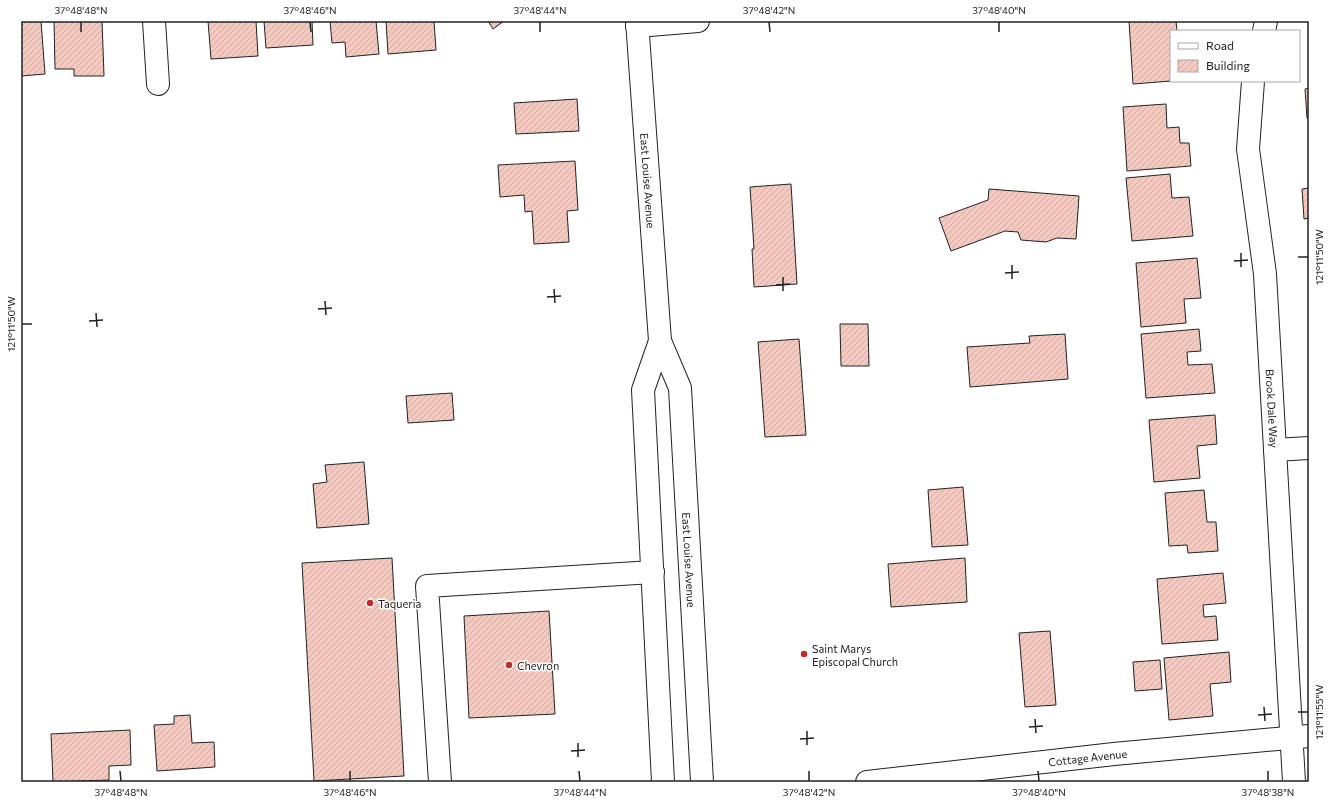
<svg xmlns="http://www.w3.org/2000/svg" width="1330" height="803" font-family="Commissioner,sans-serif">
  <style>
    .building { fill: url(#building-hatch); stroke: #222 }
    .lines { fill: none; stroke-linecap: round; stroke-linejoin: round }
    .minor-casing { stroke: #222; stroke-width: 24 }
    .minor { stroke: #fff; stroke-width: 22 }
    .ticks { fill: none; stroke: #222; stroke-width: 1.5 }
    .poi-dot { fill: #c62828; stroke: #fff; stroke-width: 1.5 }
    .labels { text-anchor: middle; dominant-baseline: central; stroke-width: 3; stroke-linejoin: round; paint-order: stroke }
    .street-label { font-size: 11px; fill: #222; stroke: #fff }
    .poi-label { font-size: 11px; fill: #222; stroke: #fff; text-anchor: start }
    .neatline { fill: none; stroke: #222; stroke-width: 1.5 }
    .ticks-label { font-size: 10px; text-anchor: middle; fill: #222 }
  </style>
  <defs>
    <pattern id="building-hatch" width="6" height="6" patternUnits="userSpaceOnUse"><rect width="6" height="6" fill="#f3c9c0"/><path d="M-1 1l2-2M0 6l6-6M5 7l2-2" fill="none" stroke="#d0aca5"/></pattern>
  </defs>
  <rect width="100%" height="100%" fill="#fff"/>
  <g class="building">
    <polygon points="21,21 41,21 45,74 21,76"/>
    <polygon points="54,21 102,21 104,76 74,76 74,69 55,69"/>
    <polygon points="208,21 256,21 258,56 211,59"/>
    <polygon points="264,21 312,21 313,45 266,48"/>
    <polygon points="330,21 376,21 379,54 346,57 345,42 332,43"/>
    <polygon points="386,21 434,21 436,50 388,54"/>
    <polygon points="488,21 504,21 493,29"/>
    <polygon points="1129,21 1176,21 1177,31 1171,31 1171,81 1133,84"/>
    <polygon points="1309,88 1309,118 1307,118 1305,89"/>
    <polygon points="577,99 579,131 516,134 514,103"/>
    <polygon points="1166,104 1167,128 1179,127 1180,143 1189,143 1191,166 1127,171 1123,107"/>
    <polygon points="575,161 578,210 567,211 569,242 534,244 532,211 525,212 524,195 500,197 498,165"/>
    <polygon points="1170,174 1172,198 1189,197 1193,236 1132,241 1126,178"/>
    <polygon points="791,184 797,284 754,287 752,249 754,249 750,187"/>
    <polygon points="1309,188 1309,218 1304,219 1302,189"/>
    <polygon points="989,189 1079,196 1076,239 1057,238 1046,242 1021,240 1018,232 1005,231 951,251 939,218 988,200"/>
    <polygon points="1197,258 1201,298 1184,299 1186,323 1141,327 1136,263"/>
    <polygon points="840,324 868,324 869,366 841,366"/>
    <polygon points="1199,329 1201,351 1187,352 1188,365 1212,364 1215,393 1146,398 1141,334"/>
    <polygon points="1065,334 1068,379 970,387 967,347 1030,343 1029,336"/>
    <polygon points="799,339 806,435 765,437 758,342"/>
    <polygon points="452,393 454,420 408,423 406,396"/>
    <polygon points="1215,415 1217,444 1197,446 1200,478 1154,482 1149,420"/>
    <polygon points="364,462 369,524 317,528 313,484 327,482 325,465"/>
    <polygon points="963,487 968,545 932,547 928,490"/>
    <polygon points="1204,490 1207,522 1216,522 1218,551 1188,553 1187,545 1169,546 1165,493"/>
    <polygon points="392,558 404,776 314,781 302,563"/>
    <polygon points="965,558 967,602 891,607 888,564"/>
    <polygon points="1223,573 1226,603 1203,605 1204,617 1216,616 1218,640 1162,644 1157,579"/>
    <polygon points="549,611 555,714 469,718 464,616"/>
    <polygon points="1050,631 1056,705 1025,707 1019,633"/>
    <polygon points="1229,652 1231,682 1210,684 1213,716 1169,720 1164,658"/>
    <polygon points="1160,660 1162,689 1135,691 1133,662"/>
    <polygon points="190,715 192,743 214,742 215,767 157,771 154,725 174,724 174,716"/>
    <polygon points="130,730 131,765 109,766 109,780 53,782 51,734"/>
  </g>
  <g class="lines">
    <g class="minor-casing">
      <g id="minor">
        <polyline points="154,21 158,84"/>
        <path id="s1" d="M637,21L660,341L680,388L702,782"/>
        <polyline points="637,26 698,21"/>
        <polyline points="1264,31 1266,21"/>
        <path id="s2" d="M1253,81L1248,149L1265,274L1294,782"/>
        <polyline points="660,341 643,390 663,782"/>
        <polyline points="1275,450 1309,448"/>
        <polyline points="440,782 427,586 653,572"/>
        <path id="s3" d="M867,782L1114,754L1309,736"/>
      </g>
    </g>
    <use href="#minor" class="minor"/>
  </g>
  <path class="ticks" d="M81,22V32M310,22L311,32M540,22V32M769,22L770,32M999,22V32M1241,253V267M1298,257H1308M1234,261L1248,260M1012,265V279M1005,273L1019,272M783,277V291M776,285L790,284M554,289L555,303M547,297L561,296M325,301L326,315M318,309L332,308M96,313L97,327M89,321L103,320M22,324H32M1264,707L1265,721M1298,712H1308M1258,715L1272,714M1035,719L1036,733M1029,727L1043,726M807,731V745M800,739L814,738M578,743V757M571,751L585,750M120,771L121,781M350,771V781M579,771L580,781M809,771V781M1038,771L1039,781M1268,771V781"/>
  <g class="poi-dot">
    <circle cx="370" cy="603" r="4"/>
    <circle cx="804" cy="654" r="4"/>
    <circle cx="509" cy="665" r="4"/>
  </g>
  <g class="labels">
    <g class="street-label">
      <text stroke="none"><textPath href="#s1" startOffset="160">East Louise Avenue</textPath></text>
      <text stroke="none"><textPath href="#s2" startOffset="329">Brook Dale Way</textPath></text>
      <text stroke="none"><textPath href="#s1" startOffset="544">East Louise Avenue</textPath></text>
      <text stroke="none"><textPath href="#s3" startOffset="222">Cottage Avenue</textPath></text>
    </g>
    <g class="poi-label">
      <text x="378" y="603">Taqueria</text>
      <text x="812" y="648">Saint Marys<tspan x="812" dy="13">Episcopal Church</tspan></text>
      <text x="517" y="665">Chevron</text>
    </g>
  </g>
  <rect width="1330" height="803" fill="none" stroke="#ffffff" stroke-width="44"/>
  <rect x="1170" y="30" width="130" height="52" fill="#ffffff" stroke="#a7a7a7"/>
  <rect x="1178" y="43" width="20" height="6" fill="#ffffff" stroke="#a7a7a7"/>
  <text x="1206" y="50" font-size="12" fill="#222222">Road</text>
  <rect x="1178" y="60" width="20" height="12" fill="url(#building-hatch)" stroke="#a7a7a7"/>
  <text x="1206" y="70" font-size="12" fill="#222222">Building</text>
  <rect x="22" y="22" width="1286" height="759" class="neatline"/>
  <g class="ticks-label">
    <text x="81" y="14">37°48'48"N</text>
    <text x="310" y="14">37°48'46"N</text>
    <text x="540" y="14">37°48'44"N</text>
    <text x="769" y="14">37°48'42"N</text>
    <text x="999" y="14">37°48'40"N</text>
    <text transform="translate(1319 257) rotate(-90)" y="4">121°11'50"W</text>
    <text transform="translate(11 324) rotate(-90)" y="4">121°11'50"W</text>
    <text transform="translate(1319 712) rotate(-90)" y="4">121°11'55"W</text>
    <text x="121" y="796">37°48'48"N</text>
    <text x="350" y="796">37°48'46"N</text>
    <text x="580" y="796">37°48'44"N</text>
    <text x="809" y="796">37°48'42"N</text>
    <text x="1039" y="796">37°48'40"N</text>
    <text x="1268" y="796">37°48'38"N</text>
  </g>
</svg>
